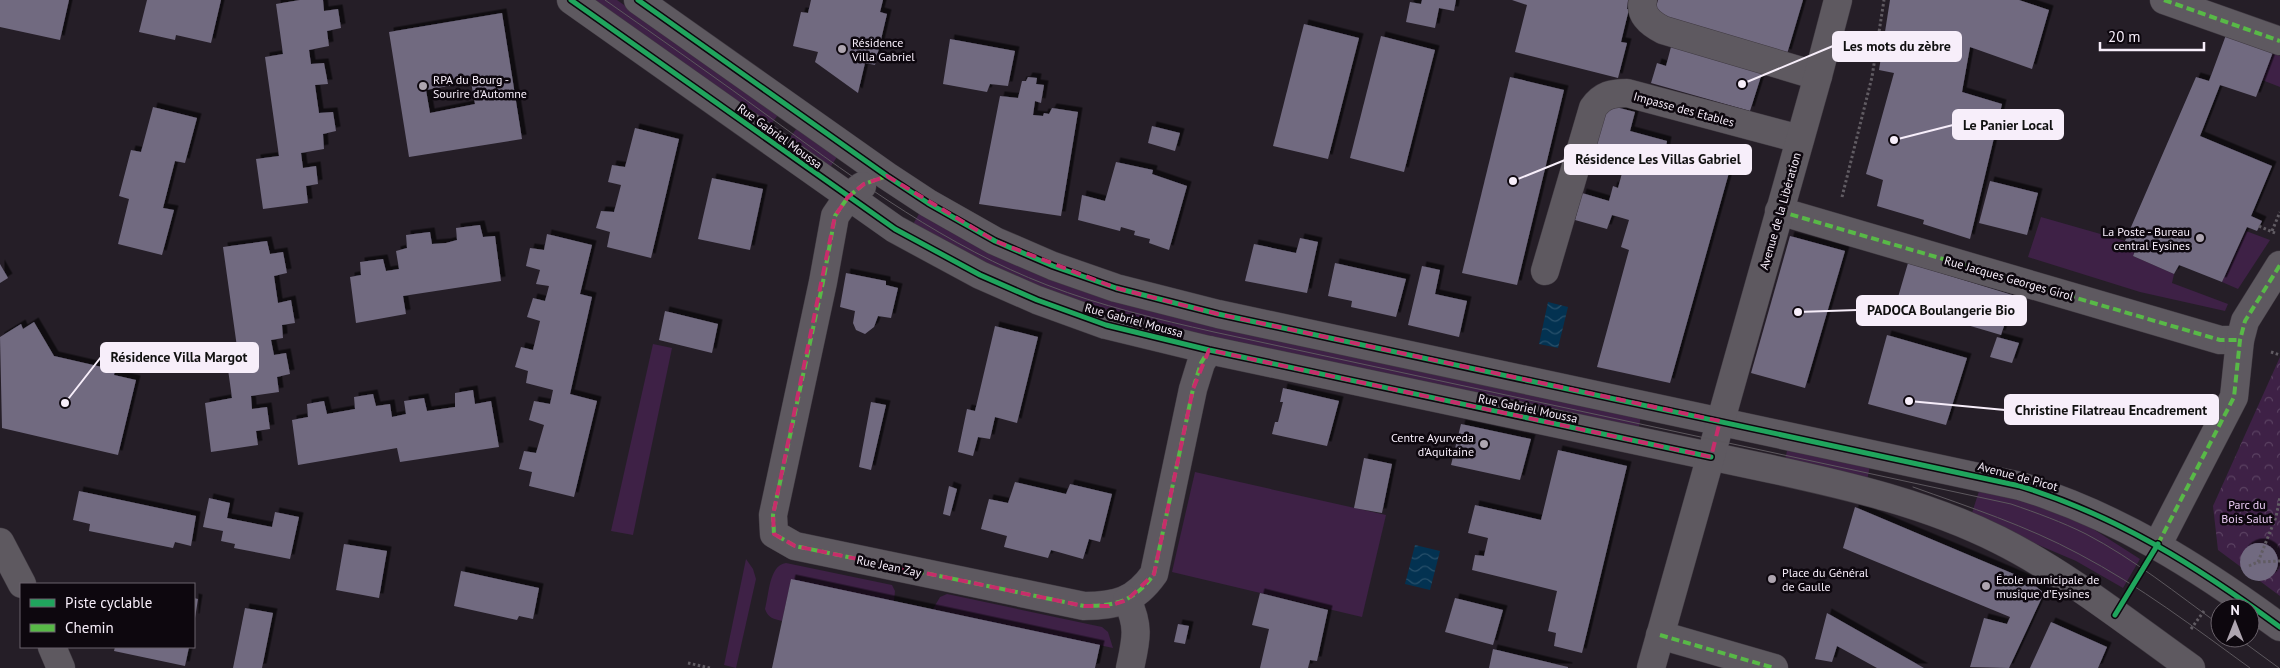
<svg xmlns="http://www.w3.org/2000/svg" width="2280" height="668" font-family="'PT Sans',sans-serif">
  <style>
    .green { fill: #3e2146 }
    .forest { fill: url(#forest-crowns) }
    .water { fill: url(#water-waves) }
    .building { fill: #716a80; fill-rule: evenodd; filter: url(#shadow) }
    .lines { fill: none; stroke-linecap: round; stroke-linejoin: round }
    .minor-casing { stroke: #403a42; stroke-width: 29 }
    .path { stroke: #615c63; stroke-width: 3; stroke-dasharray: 2.5 2.5; stroke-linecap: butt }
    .minor { stroke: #5e5960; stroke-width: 28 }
    .tram { stroke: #5d585e; stroke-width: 1 }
    .quiet { stroke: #58b947; stroke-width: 4; stroke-dasharray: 8 4; stroke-linecap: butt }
    .cycleway-casing { stroke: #0d070e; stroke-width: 8 }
    .cycleway { stroke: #20a55d; stroke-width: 5 }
    .marked { fill: none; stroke: #c72d6b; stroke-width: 4; stroke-dasharray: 10 6; stroke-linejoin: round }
    .poi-dot { fill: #aea5b0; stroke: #0d070e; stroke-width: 2 }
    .labels { text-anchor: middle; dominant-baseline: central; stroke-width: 5; stroke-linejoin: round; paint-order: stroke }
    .poi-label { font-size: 12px; fill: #f7eefa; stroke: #0d070e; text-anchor: start }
    .street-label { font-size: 12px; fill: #f7eefa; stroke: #0d070e }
    .park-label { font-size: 12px; fill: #e9caf3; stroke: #0d070e }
    .leader { fill: none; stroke: #f7eefa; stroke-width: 2 }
    .callout-dot { fill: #f7eefa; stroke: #0d070e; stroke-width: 2 }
    .callout { fill: #f7eefa; stroke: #f7eefa; stroke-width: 2 }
    .callout-label { font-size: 14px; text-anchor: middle; font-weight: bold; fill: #111 }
  </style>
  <defs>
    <pattern id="forest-crowns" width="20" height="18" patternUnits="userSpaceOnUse" patternTransform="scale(1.25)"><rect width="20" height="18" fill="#3e2146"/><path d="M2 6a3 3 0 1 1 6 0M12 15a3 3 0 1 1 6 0" fill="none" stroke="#5b4262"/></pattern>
    <pattern id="water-waves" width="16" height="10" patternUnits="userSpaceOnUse" patternTransform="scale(1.25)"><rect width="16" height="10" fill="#033251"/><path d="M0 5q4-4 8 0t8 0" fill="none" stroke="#28506b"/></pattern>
    <filter id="shadow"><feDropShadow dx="4.5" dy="-4.5" stdDeviation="0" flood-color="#0009"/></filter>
  </defs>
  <rect width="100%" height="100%" fill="#251e27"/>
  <g class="green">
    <polygon points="589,0 617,0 778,115 769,127"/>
    <polygon points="2273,52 2280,56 2280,87 2262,80"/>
    <polygon points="797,128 837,157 829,169 788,140"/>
    <polygon points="920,212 991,251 1641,416 1638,431 1110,316 1043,292 912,226"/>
    <polygon points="2041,217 2125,241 2137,246 2133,256 2174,274 2172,283 2228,304 2225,311 2140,292 2028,257"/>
    <polygon points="2246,231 2270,240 2238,289 2222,282"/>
    <polygon points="653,344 672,348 633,535 611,531"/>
    <polygon points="1788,447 1870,465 1867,481 1784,463"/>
    <polygon points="1195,472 1386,515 1362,617 1172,572"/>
    <polygon points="1980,488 2048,508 2090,527 2140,559 2123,588 2076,561 1971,516"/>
    <polygon points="746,559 753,569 756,579 736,668 724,665"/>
    <path d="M786,563L892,585L895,591L894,601L791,580L782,621C774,619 768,618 765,609C769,595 769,565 786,563Z"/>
    <polygon points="947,594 1102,627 1108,632 1113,648 933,609 940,597"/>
  </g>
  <polygon class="forest" points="2280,357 2280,596 2218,550 2213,506"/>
  <g class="water">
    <polygon points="1548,302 1568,307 1558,348 1539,344"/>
    <polygon points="1415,545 1440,551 1430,590 1405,584"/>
  </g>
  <g class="building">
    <polygon points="0,0 69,0 60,40 0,27"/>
    <polygon points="147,0 221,0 211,43 176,35 175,40 139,32"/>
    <polygon points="300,0 323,0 324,11 338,9 341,28 327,31 329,46 309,50 311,64 324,63 328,84 315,85 319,113 333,112 336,131 323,134 324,149 301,153 303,168 316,166 318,184 306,186 308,203 263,209 256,159 279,156 265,57 283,54 276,4"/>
    <polygon points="811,0 883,0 880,12 887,14 875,65 865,63 858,93 815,62 818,52 793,46 801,12 808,13"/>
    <polygon points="1422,0 1456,0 1454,11 1439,8 1435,28 1406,22 1410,2 1421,4"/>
    <polygon points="1512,0 1628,0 1627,9 1629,9 1621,42 1627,43 1618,78 1515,52 1527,5"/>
    <polygon points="1658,0 1803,0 1787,54 1653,16"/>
    <polygon points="1890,0 2019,0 2049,10 2032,69 1970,47 1962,92 2002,104 1970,239 1923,224 1924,220 1877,206 1883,180 1866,174 1894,73 1879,70"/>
    <path d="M502,13L522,139L409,157L389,32ZM471,82L475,104L430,113L426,90Z"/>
    <polygon points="1304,24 1359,38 1328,159 1273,146"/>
    <polygon points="2226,35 2273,52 2256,97 2220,85 2200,136 2272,166 2251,216 2262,221 2257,231 2247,227 2222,282 2179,265 2174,274 2133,256 2137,246 2125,241 2196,77 2209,81"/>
    <polygon points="1381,36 1435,50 1404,172 1350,158"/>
    <polygon points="950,39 1015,51 1008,86 990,84 987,92 943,84"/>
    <polygon points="1672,43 1763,70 1750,111 1651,83 1657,63 1666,66"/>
    <polygon points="1028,77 1037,78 1036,84 1044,85 1041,103 1035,101 1033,115 1043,116 1044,113 1049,114 1052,108 1078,112 1061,216 979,204 1000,96 1018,98 1022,81 1026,81"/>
    <polygon points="1510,77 1564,90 1517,285 1462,273"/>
    <polygon points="1608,105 1635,112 1630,131 1667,141 1665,152 1730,169 1670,383 1597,367 1629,250 1621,247 1629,220 1612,215 1607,229 1575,220 1582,193 1609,201 1613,186 1618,188 1625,162 1593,154"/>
    <polygon points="153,107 197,118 185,163 175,161 163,208 174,210 162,255 118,244 129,199 119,196 131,150 141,152"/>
    <polygon points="1152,126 1180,133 1175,151 1148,143"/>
    <polygon points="635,128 679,139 651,258 607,247 610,232 596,228 601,211 614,212 621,185 608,182 610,174 612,165 625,167"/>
    <polygon points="1116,162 1153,170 1152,174 1187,186 1169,250 1149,243 1150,239 1134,235 1135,231 1121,227 1120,231 1078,220 1082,195 1105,201"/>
    <polygon points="712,178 763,189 750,250 698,239"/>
    <polygon points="1990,181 2038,193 2027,235 1979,223"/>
    <polygon points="480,225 483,237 495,236 501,281 403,296 406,314 356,323 350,277 361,275 360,262 383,259 386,271 399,269 396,251 407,248 406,235 430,232 432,244 446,243 457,240 456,228"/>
    <polygon points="547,234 592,245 580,294 592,297 570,394 597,401 574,497 529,486 532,472 519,469 524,451 536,453 544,425 529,420 534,401 550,404 553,390 526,383 528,371 515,367 521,347 533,350 540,321 527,317 533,298 545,301 549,286 536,284 540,270 526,266 530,248 544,250"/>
    <polygon points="1790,236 1845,251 1805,388 1751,373"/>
    <polygon points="1300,238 1318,242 1307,293 1245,281 1254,244 1296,253"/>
    <polygon points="267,241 270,254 283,252 287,273 274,276 278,303 291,300 295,323 282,325 283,338 271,340 274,355 286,353 290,374 277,377 279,392 251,396 252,409 267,407 270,429 256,431 258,445 211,452 205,403 232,398 225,348 237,347 223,247"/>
    <polygon points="1335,263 1406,279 1396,317 1351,307 1352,301 1328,296"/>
    <polygon points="1908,263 2022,298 2018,309 2010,308 2001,335 1896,304"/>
    <polygon points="0,264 8,278 0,283"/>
    <polygon points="1422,266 1440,270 1435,294 1467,301 1459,337 1408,325"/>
    <polygon points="846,273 886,281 886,285 898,288 891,318 878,316 874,327 865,334 856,330 853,323 855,311 840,307"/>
    <polygon points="665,311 718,324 712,353 659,340"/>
    <polygon points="34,322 54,356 115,370 114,375 136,380 118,455 2,428 0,337 21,324 23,329"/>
    <polygon points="995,326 1038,337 1017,423 995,417 990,439 978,437 973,456 958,452 967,409 975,411"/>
    <polygon points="1887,335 1967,358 1946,425 1868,404"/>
    <polygon points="1997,337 2019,343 2012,363 1990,357"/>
    <polygon points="1283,388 1339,401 1327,446 1272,434 1275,422 1278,422 1283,402 1280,402"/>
    <polygon points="473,390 475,404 491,401 499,447 400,462 397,448 298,465 292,420 308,417 307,404 324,401 327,414 355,409 354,397 373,394 376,406 390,404 392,417 406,414 404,401 424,398 427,411 455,407 455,393"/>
    <polygon points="871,402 886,405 871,470 859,467"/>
    <polygon points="1461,424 1531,439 1520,480 1451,465"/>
    <polygon points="1558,450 1627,466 1582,653 1554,646 1556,633 1548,631 1557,591 1472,570 1475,555 1484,556 1488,538 1468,533 1475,505 1541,520"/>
    <polygon points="1364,458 1392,464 1382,513 1354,508"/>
    <polygon points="1015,482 1066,494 1070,484 1112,494 1100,542 1089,539 1083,559 1051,550 1048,558 1004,547 1007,536 981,529 989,499 1008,503"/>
    <polygon points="949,486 957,489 950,516 943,514"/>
    <polygon points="79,491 196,516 191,546 175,542 173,548 89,531 90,524 73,520"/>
    <polygon points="209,498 230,503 227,518 272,527 275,512 299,517 290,559 234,548 235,544 221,541 223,531 203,527"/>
    <polygon points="1855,507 2028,580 2044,593 2009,668 1970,667 1984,618 2007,624 2010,617 1843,548"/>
    <circle cx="2259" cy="562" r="19"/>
    <polygon points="344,544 387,551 379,598 336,590"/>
    <polygon points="461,571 539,588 533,619 519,616 517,620 454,606"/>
    <polygon points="791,579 1100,645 1095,668 772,668"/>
    <polygon points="1260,593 1328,610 1317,661 1310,660 1308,668 1260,668 1269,629 1252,625"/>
    <polygon points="194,598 198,599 195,618 194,618"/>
    <polygon points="1455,598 1503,610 1493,645 1445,632"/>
    <polygon points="245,608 273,613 262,668 233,668"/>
    <polygon points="1827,613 1924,668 1877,668 1837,646 1832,662 1815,659"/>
    <polygon points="2051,622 2107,647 2098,668 2030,668"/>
    <polygon points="1178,624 1189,626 1185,644 1174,642"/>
    <polygon points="115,647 189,647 185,666 114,651"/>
    <polygon points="1493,649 1568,667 1568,668 1489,668"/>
  </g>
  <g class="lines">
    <g class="minor-casing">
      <g id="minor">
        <path d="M571,0L895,229L980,275L1037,300L1106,325L1209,350L1771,469C1849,486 1927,504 1999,540C2067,574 2129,624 2191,668"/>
        <path d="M638,0L887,176L928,203L995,241L1053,266L1116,288L1218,314L2020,486C2118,516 2198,567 2280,627"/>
        <path d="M1643,0C1639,15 1651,24 1663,30L1818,76"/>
        <polyline points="2164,0 2280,41"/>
        <path d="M862,186L848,197L835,216L823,282L773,515L774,534L795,546L1084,606C1116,606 1135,601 1154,574L1193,389L1201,363L1209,350"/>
        <polyline points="1779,211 2220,340 2240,340"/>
        <path d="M1545,271L1593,108C1602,95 1612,93 1627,93L1800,139"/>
        <polyline points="0,542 22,584"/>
        <polyline points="2158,544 2234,397 2240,340 2245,321 2280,265"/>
        <path d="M1127,600C1140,627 1136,640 1130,668"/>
        <polyline points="1660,635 1774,668"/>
        <polyline points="52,647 61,668"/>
        <polyline points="1651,668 1818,76 1838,0"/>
      </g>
    </g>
    <g class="path">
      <polyline points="1842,197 1872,77 1884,0"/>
      <polyline points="2259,226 2275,233"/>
      <polyline points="2272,231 2280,212"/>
      <polyline points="2271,352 2280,355"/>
      <polyline points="2258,562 2276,517 2280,497"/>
      <polyline points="2249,566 2258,562 2280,561"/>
      <polyline points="2191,629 2204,611"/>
      <polyline points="688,663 710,668"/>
    </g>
    <use href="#minor" class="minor"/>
    <g class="tram">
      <path d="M605,0C662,40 719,80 775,121C860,183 948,247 1047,285C1101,306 1157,319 1214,332L2011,504C2037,513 2062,522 2086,534C2134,559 2177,594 2220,625"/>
      <path d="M1913,487C1969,507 2027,526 2079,554C2140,586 2195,628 2250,668"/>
      <polyline points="2238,638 2279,668"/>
    </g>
    <g class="quiet">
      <polyline points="2164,0 2280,41"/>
      <path d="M887,176L864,184L848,197L835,216L823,282L773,515L774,534L795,546L1084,606C1116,606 1135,601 1154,574L1193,389L1201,363L1209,350"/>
      <polyline points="1779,211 2220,340 2240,340"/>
      <polyline points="2158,544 2234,397 2240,340 2245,321 2280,265"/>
      <polyline points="1660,635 1774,668"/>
    </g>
    <g class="cycleway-casing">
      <g id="cycleway">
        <polyline points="571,0 895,229 980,275 1037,300 1106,325 1209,350 1711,457"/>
        <path d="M638,0L887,176L928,203L995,241L1053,266L1116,288L1218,314L2020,486C2118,516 2198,567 2280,627"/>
        <polyline points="2115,615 2158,544"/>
      </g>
    </g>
    <use href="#cycleway" class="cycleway"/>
  </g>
  <path class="marked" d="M887,176L995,241L1116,288L1218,314L1720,421L1711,457L1209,350L1193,389L1154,574L1127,600L1109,606H1084L795,546L774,534L773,515L835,216L848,197L864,184Z"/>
  <g class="poi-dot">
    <circle cx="842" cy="49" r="5"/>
    <circle cx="423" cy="86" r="5"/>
    <circle cx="2200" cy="238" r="5"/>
    <circle cx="1484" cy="444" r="5"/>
    <circle cx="1772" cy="579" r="5"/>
    <circle cx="1986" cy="586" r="5"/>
  </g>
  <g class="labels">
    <g class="poi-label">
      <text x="852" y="42">Résidence<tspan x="852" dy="14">Villa Gabriel</tspan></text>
      <text x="433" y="79">RPA du Bourg -<tspan x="433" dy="14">Sourire d'Automne</tspan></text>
      <text x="2190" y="231" text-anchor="end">La Poste - Bureau<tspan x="2190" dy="14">central Eysines</tspan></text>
      <text x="1474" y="437" text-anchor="end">Centre Ayurveda<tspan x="1474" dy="14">d’Aquitaine</tspan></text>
      <text x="1782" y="572">Place du Général<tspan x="1782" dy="14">de Gaulle</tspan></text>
      <text x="1996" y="579">École municipale de<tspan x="1996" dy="14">musique d’Eysines</tspan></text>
    </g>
    <g class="street-label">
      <text transform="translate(1684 109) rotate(15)">Impasse des Etables</text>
      <text transform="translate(780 136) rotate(36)">Rue Gabriel Moussa</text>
      <text transform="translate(1780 211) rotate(-74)">Avenue de la Libération</text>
      <text transform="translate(2009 278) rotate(16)">Rue Jacques Georges Girol</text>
      <text transform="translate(1134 320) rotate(15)">Rue Gabriel Moussa</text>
      <text transform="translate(1528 408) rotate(12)">Rue Gabriel Moussa</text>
      <text transform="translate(2018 476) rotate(15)">Avenue de Picot</text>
      <text transform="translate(889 566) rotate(12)">Rue Jean Zay</text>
    </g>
    <g class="park-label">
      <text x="2247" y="504">Parc du<tspan x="2247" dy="14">Bois Salut</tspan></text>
    </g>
  </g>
  <path class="leader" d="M1742 84L1833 46M1894 140L1953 125M1513 181L1565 160M1798 312L1857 310M65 403L101 357M1909 401L2005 410"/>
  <g class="callout-dot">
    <circle cx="1742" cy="84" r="5"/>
    <circle cx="1894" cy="140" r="5"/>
    <circle cx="1513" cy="181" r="5"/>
    <circle cx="1798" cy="312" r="5"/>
    <circle cx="65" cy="403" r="5"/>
    <circle cx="1909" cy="401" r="5"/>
  </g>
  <g class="callout">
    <rect x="1833" y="32" width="128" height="29" rx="5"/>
    <rect x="1953" y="110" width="110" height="29" rx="5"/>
    <rect x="1565" y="145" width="186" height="29" rx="5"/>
    <rect x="1857" y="296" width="169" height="29" rx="5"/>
    <rect x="101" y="343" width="157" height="29" rx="5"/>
    <rect x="2005" y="395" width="213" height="29" rx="5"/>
  </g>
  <g class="callout-label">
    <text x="1897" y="51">Les mots du zèbre</text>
    <text x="2008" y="130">Le Panier Local</text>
    <text x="1658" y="164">Résidence Les Villas Gabriel</text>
    <text x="1941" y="315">PADOCA Boulangerie Bio</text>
    <text x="179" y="362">Résidence Villa Margot</text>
    <text x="2111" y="415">Christine Filatreau Encadrement</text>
  </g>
  <rect x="20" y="583" width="175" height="65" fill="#0d070e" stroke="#6b636c"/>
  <rect x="30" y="599" width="25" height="8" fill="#20a55d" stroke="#6b636c"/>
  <text x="65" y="608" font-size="15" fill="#f7eefa">Piste cyclable</text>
  <rect x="30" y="624" width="25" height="8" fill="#58b947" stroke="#6b636c"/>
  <text x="65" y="633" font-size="15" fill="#f7eefa">Chemin</text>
  <g transform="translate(2235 623)"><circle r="24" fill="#0d070e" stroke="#6b636c"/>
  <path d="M0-4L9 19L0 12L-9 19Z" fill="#aea5b0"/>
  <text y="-8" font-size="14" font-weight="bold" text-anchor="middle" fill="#f7eefa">N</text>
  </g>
  <path d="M2100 42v8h104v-8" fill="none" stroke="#f7eefa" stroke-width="2.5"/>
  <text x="2108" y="42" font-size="15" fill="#f7eefa" stroke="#0d070e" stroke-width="4" paint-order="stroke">20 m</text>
</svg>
